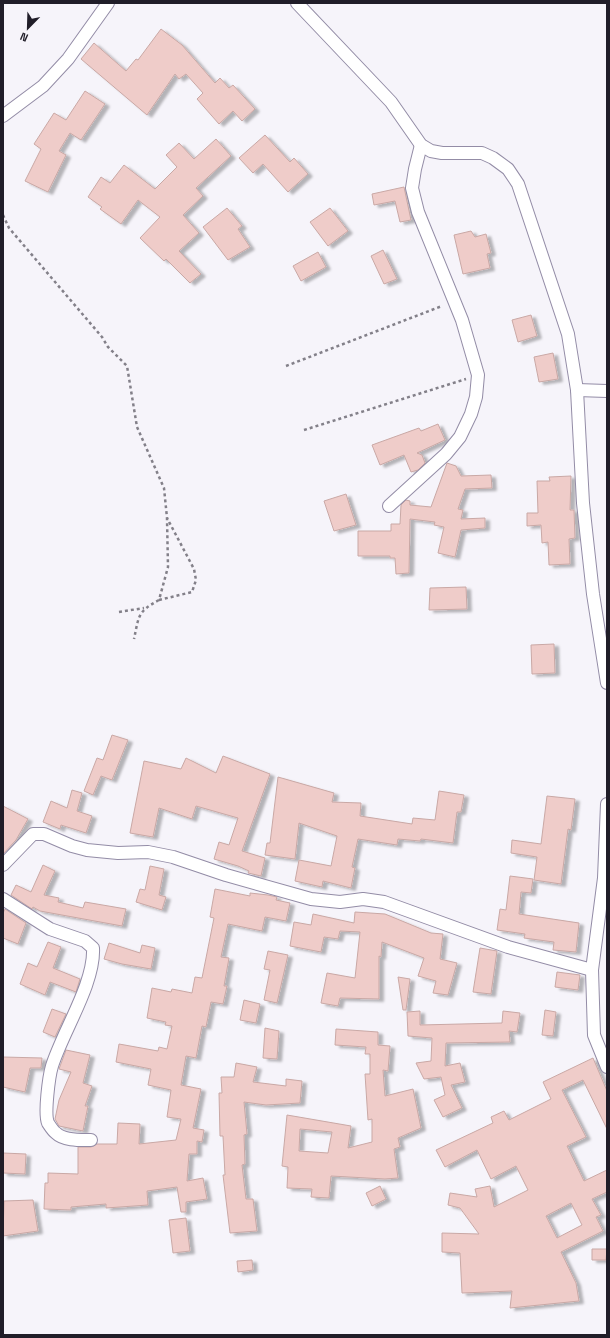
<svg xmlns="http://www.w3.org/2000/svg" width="610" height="1338" font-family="'Space Grotesk',sans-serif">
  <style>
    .building { fill: #efccc9; stroke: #c9a8a5; fill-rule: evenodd; filter: url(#shadow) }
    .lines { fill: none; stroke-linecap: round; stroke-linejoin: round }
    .street-casing { stroke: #938ca6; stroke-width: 14 }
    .path { stroke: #838089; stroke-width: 2.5; stroke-dasharray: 3 3; stroke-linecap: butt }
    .street { stroke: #fff; stroke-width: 12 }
  </style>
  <defs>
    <filter id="shadow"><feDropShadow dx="4.5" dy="2.5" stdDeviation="1" flood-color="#0004"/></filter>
  </defs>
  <rect width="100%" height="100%" fill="#f6f4fa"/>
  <g class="building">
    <polygon points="161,29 182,45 215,83 220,78 229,88 233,85 255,109 242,121 233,111 219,124 197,99 203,93 186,74 179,79 175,74 147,115 81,59 94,43 126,71 136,59 138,60"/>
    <polygon points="85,91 105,104 81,140 70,133 59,151 66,155 48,192 25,181 41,149 34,144 54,113 66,120"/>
    <polygon points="265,135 290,162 294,158 308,174 288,192 263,164 253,173 239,158"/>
    <polygon points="216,139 231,156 196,188 203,196 183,215 199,233 179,251 201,274 190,283 166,259 164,261 140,238 160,217 138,200 121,224 100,209 102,207 88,197 101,177 110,183 124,165 155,189 177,167 166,155 179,143 194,159"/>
    <polygon points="404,187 411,220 400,222 395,201 374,205 372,194"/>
    <polygon points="227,208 242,226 238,229 250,247 228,260 203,227"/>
    <polygon points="330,208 348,231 328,246 310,222"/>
    <polygon points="471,231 475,237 486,234 491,253 487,254 490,268 463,274 454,235"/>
    <polygon points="383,250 397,279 384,284 371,256"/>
    <polygon points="318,252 326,267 301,281 293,266"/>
    <polygon points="531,315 537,336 518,342 512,320"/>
    <polygon points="553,353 558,379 539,382 534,357"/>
    <polygon points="438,424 445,440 417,453 422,455 425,463 418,470 411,472 404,455 380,465 372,445 419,428 421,431"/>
    <polygon points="447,463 456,466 461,476 491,475 492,488 465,489 458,509 463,510 461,519 485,518 485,528 461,530 455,557 438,553 444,527 434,525 435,522 410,519 409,573 396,574 395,558 390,558 390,556 358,556 358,531 391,531 391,524 400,524 401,505 406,500 410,501 410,505 431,507"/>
    <polygon points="571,476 570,510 574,510 575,538 569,539 570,564 549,565 548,542 542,543 541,525 527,526 527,513 538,513 537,481 550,481 549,477"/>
    <polygon points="346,494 356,525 334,531 324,501"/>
    <polygon points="466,587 467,609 429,610 430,588"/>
    <polygon points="554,644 555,673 532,674 531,645"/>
    <polygon points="112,735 128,740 112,780 101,776 93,795 84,791 97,758 103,760"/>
    <polygon points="223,756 270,774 242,851 265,858 261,876 248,873 249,871 238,866 214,859 219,842 229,845 238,818 196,806 192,819 159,808 153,837 130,833 144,761 181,769 186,758 216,773"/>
    <polygon points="278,777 334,793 332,802 361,803 360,816 412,824 413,818 435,820 439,791 464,795 461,812 457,812 453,843 421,839 420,841 398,839 397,845 358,839 352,867 355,868 351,888 323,881 322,887 295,881 299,860 331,866 337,836 299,823 295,859 265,855 267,843 270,843"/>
    <polygon points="72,790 82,793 77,811 92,816 86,833 61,825 60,829 43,822 51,801 67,808"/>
    <polygon points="547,796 575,799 571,830 568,829 561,884 534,880 537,857 511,853 512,840 541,844"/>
    <polygon points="3,806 28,819 16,840 3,854"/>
    <polygon points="43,865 55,871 44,895 59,898 58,902 83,908 85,902 126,909 122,926 40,911 33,907 32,909 11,895 16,885 31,892"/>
    <polygon points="150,866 164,869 159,895 166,897 162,910 136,902 140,889 145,890"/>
    <polygon points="510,876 533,879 531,893 521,892 519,914 579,923 576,952 553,950 554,942 524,938 525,934 497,930 500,909 506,910"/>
    <polygon points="215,889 250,896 250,893 268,895 277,897 276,900 290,903 286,921 265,917 262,931 228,924 221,957 229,958 224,986 227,986 223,1004 211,1002 206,1027 202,1026 196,1058 186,1056 181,1085 201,1089 193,1128 204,1130 202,1142 197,1141 197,1154 189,1154 187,1181 203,1178 207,1199 186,1202 186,1212 181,1212 177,1187 147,1191 148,1205 106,1208 106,1204 71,1207 71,1210 44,1209 45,1183 48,1183 48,1173 78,1174 78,1147 91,1147 97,1144 117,1144 118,1123 140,1124 139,1144 176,1140 181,1119 167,1117 171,1090 148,1085 151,1069 116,1062 119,1044 158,1051 159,1047 167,1049 172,1026 165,1025 166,1022 147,1018 152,988 171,992 172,989 192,993 195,977 202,978 214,918 210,917"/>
    <polygon points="5,909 26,923 18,944 3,938 3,913"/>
    <polygon points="355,912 385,914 431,933 443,934 440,959 457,963 448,995 433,993 436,981 418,976 424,958 382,942 381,957 379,956 379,999 340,998 338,1006 321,1003 327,973 355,978 360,932 340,931 338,939 324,937 321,952 290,946 294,922 311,925 313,914 354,923"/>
    <polygon points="48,942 61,947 53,968 80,979 76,992 50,982 45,995 20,984 28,963 37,967"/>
    <polygon points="109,943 140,953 142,945 155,948 151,969 122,964 104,959"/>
    <polygon points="480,948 497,951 491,994 473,992"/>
    <polygon points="268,951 288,955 277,1003 264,1000 270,970 264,969"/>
    <polygon points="557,972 580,975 578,990 555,987"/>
    <polygon points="398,977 410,979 406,1010 403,1010"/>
    <polygon points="244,1000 260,1004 256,1023 240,1020"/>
    <polygon points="52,1009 66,1014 55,1037 43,1032"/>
    <polygon points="545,1010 556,1012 553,1036 542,1035"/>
    <polygon points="420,1011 420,1025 502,1023 503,1011 520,1013 517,1032 509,1031 510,1042 446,1043 445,1066 460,1063 465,1082 451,1085 462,1108 443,1117 434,1100 445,1095 441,1077 424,1079 416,1063 431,1061 432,1038 408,1036 407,1012"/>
    <polygon points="265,1028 279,1031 277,1059 263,1058"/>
    <path d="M336,1029L378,1032V1045L390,1046L388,1071L383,1070L385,1096L413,1089L421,1128L398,1138L400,1147L394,1149L398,1178L385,1179L331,1176L329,1198L311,1197L312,1189L287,1188L288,1167L282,1166L287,1115L351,1126L348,1148L372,1142V1119L368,1120L365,1074H370V1054H365L366,1047L335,1045ZM300,1129L332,1132L328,1153L299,1151Z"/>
    <polygon points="66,1050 90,1055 83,1083 92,1086 85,1106 88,1106 83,1131 59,1126 55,1119 59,1100 71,1072 59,1069"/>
    <polygon points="3,1057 42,1058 41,1068 30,1068 25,1092 3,1087"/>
    <path d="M593,1058L607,1091V1129L583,1080L562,1090L586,1137L567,1146L584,1181L607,1170V1192L592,1199L601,1215L596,1217L603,1231L561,1252L576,1283L579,1301L510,1308L512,1291L462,1293L460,1253L442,1252V1233L479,1234L460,1208L448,1205L450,1193L477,1197L475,1189L490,1186L494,1207L528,1190L516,1166L491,1179L477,1150L445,1167L436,1150L493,1123L491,1117L504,1111L509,1120L551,1099L543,1082ZM571,1203L582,1225L557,1238L546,1216Z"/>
    <polygon points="236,1063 257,1067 253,1082 286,1086 286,1079 302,1081 300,1103 266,1105 244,1102 247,1134 244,1135 245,1164 242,1165 246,1199 253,1199 257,1231 230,1233 223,1175 225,1175 223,1136 220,1136 219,1093 222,1093 221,1077 234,1077"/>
    <polygon points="3,1153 26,1154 25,1174 3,1173"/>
    <polygon points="380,1186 386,1199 372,1206 366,1193"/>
    <polygon points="33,1200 38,1231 3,1236 4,1201"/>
    <polygon points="186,1218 190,1251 173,1253 169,1220"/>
    <polygon points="592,1249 607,1249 606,1260 592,1260"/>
    <polygon points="252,1260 253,1270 238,1272 237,1261"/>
  </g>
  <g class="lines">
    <g class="street-casing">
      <g id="street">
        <polyline points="297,3 391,102 421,145 431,151 442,153 482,153 493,158 508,169 518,184 568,334 577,390 583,503 593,594 607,683"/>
        <polyline points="3,116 43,86 68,59 108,3"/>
        <polyline points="577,390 607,391"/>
        <polyline points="389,506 446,454 460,437 471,414 476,397 478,375 462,320 418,212 412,188 415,169 421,145"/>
        <polyline points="607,804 604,878 592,970 594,1035 607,1067"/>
        <polyline points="3,865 33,834 44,834 72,846 87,850 118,853 148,852 173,857 226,875 311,899 340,902 363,899 384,902 508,947 592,970"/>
        <path d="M3,899L50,929L85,941L93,948C95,983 63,1031 52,1066C49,1076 44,1114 48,1123C50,1126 53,1131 56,1133C64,1141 81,1140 91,1140"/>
      </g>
    </g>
    <g class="path">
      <path d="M3,215L9,228L102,337L108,347L127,366L137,427L164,488L167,518L168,567L159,600C137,612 139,616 134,639"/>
      <polyline points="286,366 442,306"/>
      <polyline points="304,430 466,379"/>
      <polyline points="159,600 192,592 196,580 194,569 167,518"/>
      <polyline points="119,612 144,608"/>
    </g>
    <use href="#street" class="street"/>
  </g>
  <rect width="610" height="1338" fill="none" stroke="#201d28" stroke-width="8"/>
  <g transform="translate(28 28) rotate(203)" stroke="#f6f4fa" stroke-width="3" paint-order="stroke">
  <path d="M0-3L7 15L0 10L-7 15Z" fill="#201d28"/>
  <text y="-6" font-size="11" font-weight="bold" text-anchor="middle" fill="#201d28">N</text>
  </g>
</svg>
